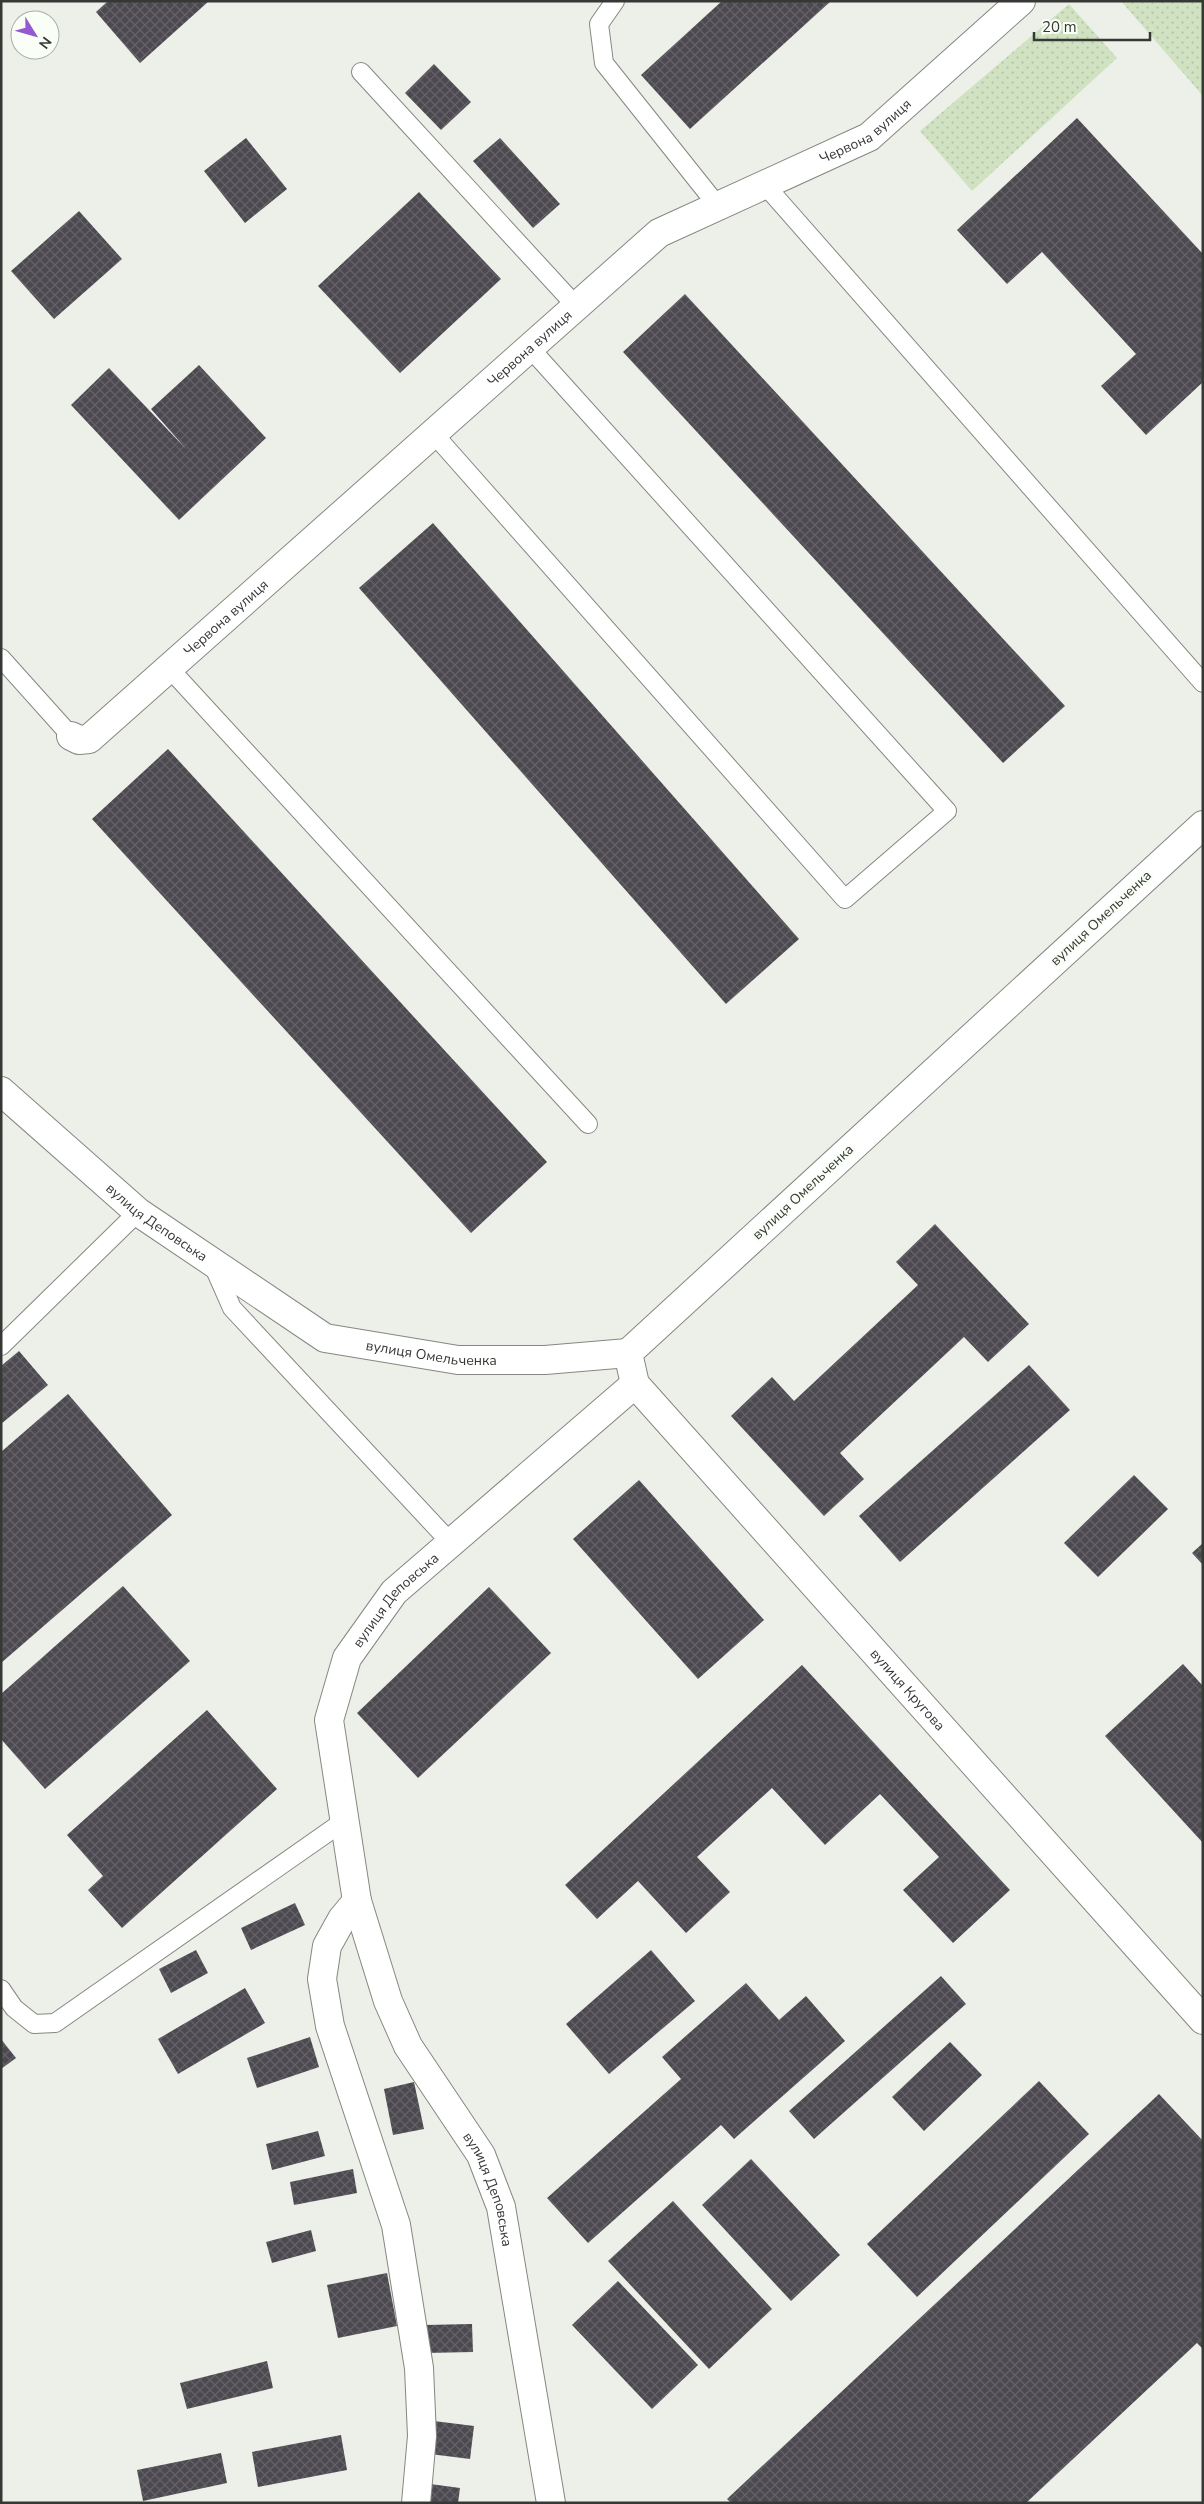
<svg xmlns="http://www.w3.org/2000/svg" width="1204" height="2504" font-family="'Nunito Sans',sans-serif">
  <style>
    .grass { fill: url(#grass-dots) }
    .building { fill: url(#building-cross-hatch) }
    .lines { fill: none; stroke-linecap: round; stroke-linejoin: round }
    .lane-casing { stroke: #848881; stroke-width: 20 }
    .street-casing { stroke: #848881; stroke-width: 30 }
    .secondary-casing { stroke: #848881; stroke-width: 30 }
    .lane { stroke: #fff; stroke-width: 18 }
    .street { stroke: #fff; stroke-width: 28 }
    .secondary { stroke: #fff; stroke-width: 28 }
    .labels { text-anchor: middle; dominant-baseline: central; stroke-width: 5; stroke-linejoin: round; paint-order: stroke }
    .street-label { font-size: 14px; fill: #363835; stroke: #f9fef6 }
  </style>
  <defs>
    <pattern id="grass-dots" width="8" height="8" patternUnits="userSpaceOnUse" patternTransform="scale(1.25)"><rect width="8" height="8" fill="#d0e2c1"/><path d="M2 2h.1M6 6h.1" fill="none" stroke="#b3c3a6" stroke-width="1.8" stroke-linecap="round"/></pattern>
    <pattern id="building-cross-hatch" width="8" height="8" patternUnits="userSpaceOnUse" patternTransform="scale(1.25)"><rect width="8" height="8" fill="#4c4a50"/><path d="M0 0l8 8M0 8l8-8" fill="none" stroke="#646267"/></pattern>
  </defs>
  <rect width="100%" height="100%" fill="#ecf0e8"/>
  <g class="grass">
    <polygon points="1121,1 1203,1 1203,96"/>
    <polygon points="1069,4 1117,58 972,191 920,131"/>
  </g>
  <g class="building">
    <polygon points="108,1 209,1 140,63 96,12"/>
    <polygon points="722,1 831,1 690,129 641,75"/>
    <polygon points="434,64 471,102 441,130 405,93"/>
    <polygon points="1077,118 1203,254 1203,382 1146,435 1101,386 1136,354 1042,252 1007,284 957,230"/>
    <polygon points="246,138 287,189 245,223 204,171"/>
    <polygon points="500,138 560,204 533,228 473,161"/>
    <polygon points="419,192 501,279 400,373 318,286"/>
    <polygon points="79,211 122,259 54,319 11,271"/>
    <polygon points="685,294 1065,706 1003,763 623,352"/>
    <polygon points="199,365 266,438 179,520 71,405 109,368 187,450 151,409"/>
    <polygon points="433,523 799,939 726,1004 359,588"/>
    <polygon points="168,749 547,1162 471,1233 92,819"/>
    <polygon points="935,1224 1029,1324 988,1362 964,1337 840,1453 864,1479 824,1516 731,1416 772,1377 794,1401 918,1285 896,1262"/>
    <polygon points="19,1351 48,1385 1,1424 1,1366"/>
    <polygon points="1029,1365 1070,1410 900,1562 859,1516"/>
    <polygon points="68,1394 172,1515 1,1663 1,1452"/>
    <polygon points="1134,1475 1168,1509 1098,1577 1064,1543"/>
    <polygon points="639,1480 764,1620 698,1679 573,1539"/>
    <polygon points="1203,1543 1203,1565 1192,1553"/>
    <polygon points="123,1586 190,1661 45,1789 1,1739 1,1694"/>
    <polygon points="489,1587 551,1653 418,1778 357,1713"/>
    <polygon points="1183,1664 1203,1686 1203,1843 1105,1736"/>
    <polygon points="802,1665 1010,1890 953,1943 903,1890 939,1857 880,1794 825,1845 772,1788 697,1857 730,1892 686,1933 638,1881 597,1919 565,1885"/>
    <polygon points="207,1710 277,1789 122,1928 88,1890 103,1876 67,1835"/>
    <polygon points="295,1903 305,1925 251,1950 241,1928"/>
    <polygon points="196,1950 208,1973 171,1993 159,1969"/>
    <polygon points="651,1950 695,2001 609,2074 566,2024"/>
    <polygon points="941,1976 966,2004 814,2139 789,2111"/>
    <polygon points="746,1983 779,2020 806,1996 845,2041 734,2139 721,2125 588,2243 547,2198 681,2079 662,2057"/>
    <polygon points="245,1988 265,2023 178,2074 158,2039"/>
    <polygon points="310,2037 319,2067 257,2088 247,2058"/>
    <polygon points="1,2039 16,2058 1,2069"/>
    <polygon points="950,2042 982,2075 924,2131 892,2097"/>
    <polygon points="1039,2081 1089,2134 917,2297 867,2244"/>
    <polygon points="414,2082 424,2129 393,2135 384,2089"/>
    <polygon points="1159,2094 1203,2141 1203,2349 1197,2343 1026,2503 731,2503 727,2499"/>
    <polygon points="318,2131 325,2156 272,2170 266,2144"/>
    <polygon points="751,2159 840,2255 791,2301 702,2205"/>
    <polygon points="353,2169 357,2193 294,2205 290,2182"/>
    <polygon points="673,2201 772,2309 709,2369 608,2261"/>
    <polygon points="311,2230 316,2251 272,2263 266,2242"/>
    <polygon points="387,2273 397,2326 338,2338 327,2285"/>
    <polygon points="618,2281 698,2365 652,2409 572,2325"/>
    <polygon points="472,2324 473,2352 426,2353 425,2325"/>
    <polygon points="267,2361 273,2388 187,2409 180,2383"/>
    <polygon points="434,2421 474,2426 470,2459 430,2454"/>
    <polygon points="341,2435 347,2470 258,2487 252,2452"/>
    <polygon points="221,2453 227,2483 143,2501 137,2470"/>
    <polygon points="423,2483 460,2488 458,2503 420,2503"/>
  </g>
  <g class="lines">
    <g class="lane-casing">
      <g id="lane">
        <polyline points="615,1 599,24 604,63 717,205"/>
        <polyline points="361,72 576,306"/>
        <polyline points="765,185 1203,683"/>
        <polyline points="433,433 845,899 947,811 529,347"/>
        <polyline points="1,658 71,736"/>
        <polyline points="169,668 588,1124"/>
        <polyline points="213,1265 232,1308 451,1543"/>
        <polyline points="1,1346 138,1212"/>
        <polyline points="1,1989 14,2008 34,2024 55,2023 344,1821"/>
      </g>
    </g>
    <g class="street-casing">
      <g id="street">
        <path id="s1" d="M71,736L79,740L89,739L659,233L869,137L1021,1"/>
        <path id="s2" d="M1,1091L138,1212L325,1338L458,1360H545L628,1353"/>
        <path id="s3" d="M357,1901L388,2001L408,2046L481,2155L501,2207L551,2503"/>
        <path id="s4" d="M416,2503L422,2436L419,2368L396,2225L330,2026L322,1979L327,1946L342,1919L357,1901L329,1720L347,1658L394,1592L635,1384"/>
      </g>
    </g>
    <g class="secondary-casing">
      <g id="secondary">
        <path id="s5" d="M1203,825L628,1353L635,1384L1203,2020"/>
      </g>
    </g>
    <use href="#lane" class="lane"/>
    <use href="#street" class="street"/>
    <use href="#secondary" class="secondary"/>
  </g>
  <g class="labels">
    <g class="street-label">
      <text stroke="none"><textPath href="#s1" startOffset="1012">Червона вулиця</textPath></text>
      <text stroke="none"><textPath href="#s1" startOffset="608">Червона вулиця</textPath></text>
      <text stroke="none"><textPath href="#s1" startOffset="202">Червона вулиця</textPath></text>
      <text transform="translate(1101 918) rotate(-43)">вулиця Омельченка</text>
      <text transform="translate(803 1192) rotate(-43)">вулиця Омельченка</text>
      <text stroke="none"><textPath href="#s2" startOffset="204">вулиця Деповська</textPath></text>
      <text stroke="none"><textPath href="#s2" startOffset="516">вулиця Омельченка</textPath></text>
      <text stroke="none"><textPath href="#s4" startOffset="949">вулиця Деповська</textPath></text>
      <text stroke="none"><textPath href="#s5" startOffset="1222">вулиця Кругова</textPath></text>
      <text stroke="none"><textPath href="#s3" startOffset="320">вулиця Деповська</textPath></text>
    </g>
  </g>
  <rect width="1204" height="2504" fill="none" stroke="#363835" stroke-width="5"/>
  <g transform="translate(35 35) rotate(127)"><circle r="24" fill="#f9fef6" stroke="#abafa9"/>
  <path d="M0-4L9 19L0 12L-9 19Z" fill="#935ad2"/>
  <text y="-8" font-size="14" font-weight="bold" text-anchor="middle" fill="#363835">N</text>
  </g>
  <path d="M1034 32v8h116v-8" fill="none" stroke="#363835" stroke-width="2.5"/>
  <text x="1042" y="32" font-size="15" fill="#363835" stroke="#f9fef6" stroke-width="4" paint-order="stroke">20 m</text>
</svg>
